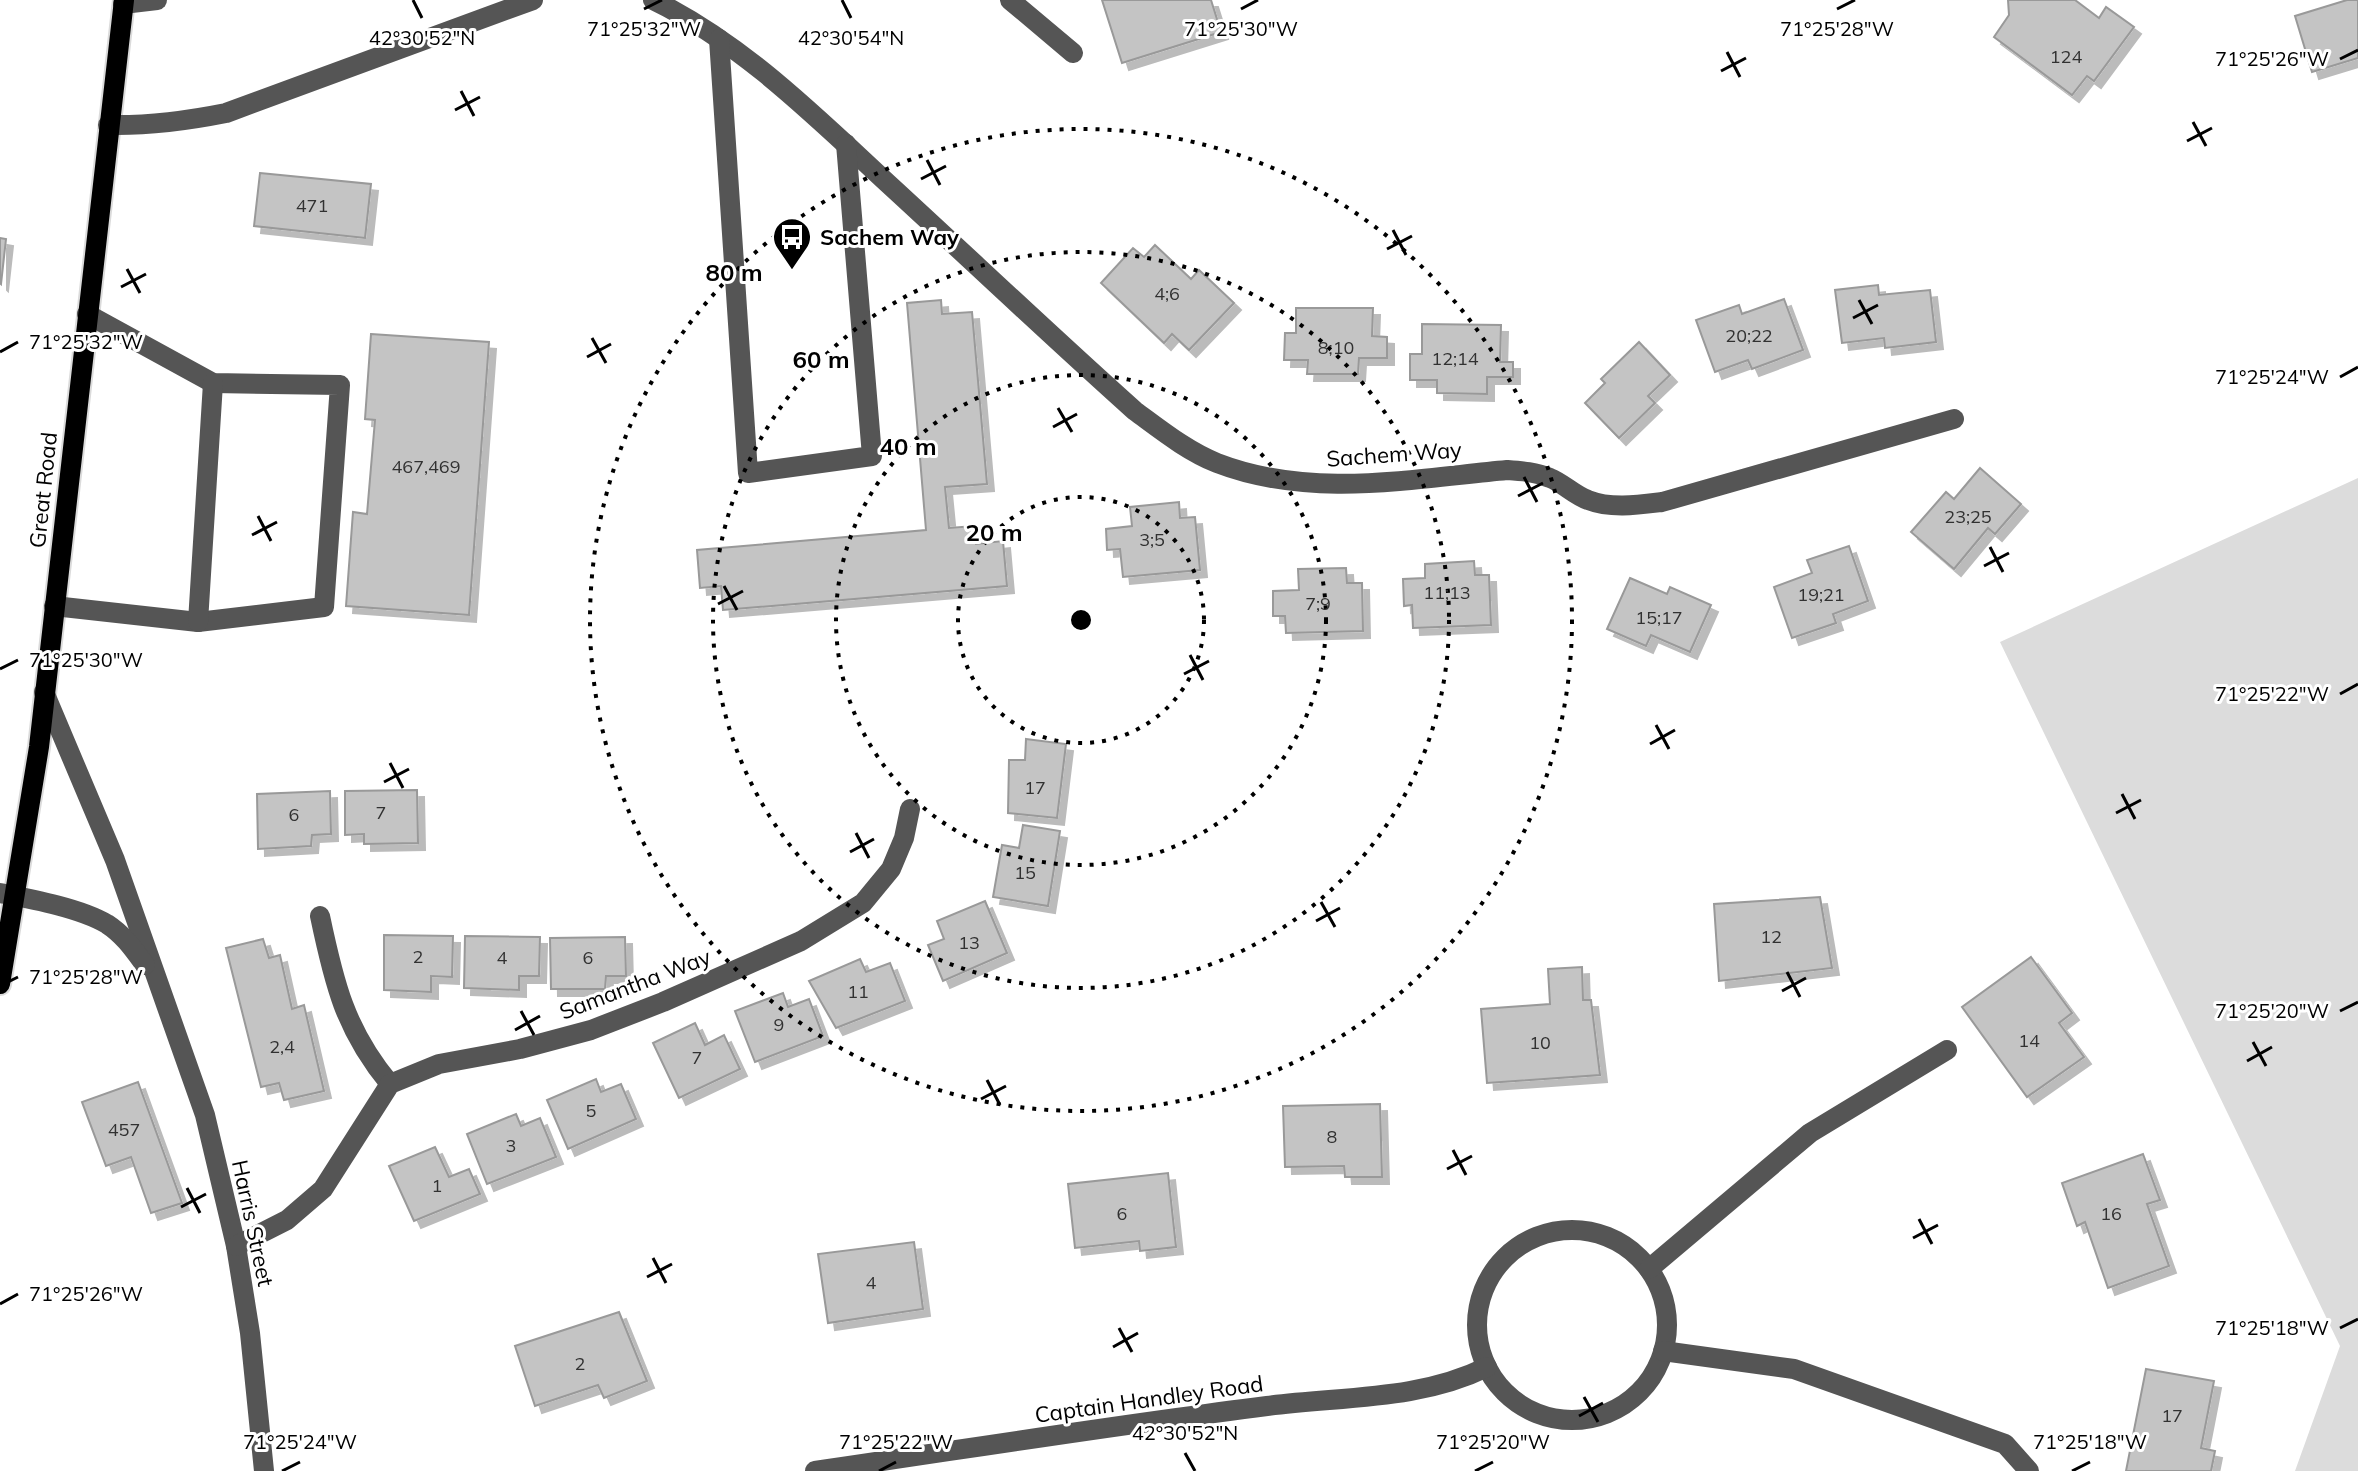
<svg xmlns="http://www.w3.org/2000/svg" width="2358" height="1471" font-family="Mulish,sans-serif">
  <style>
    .green { fill: #dcdcdc }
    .building { fill: #c4c4c4; stroke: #999; stroke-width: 2; filter: url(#shadow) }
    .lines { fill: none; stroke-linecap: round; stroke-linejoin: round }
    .major-casing { stroke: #dbdbdb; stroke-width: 24 }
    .minor { stroke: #555; stroke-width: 20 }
    .major { stroke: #000; stroke-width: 20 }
    .ticks { fill: none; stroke: #000; stroke-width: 3 }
    .ring { fill: none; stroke: #000; stroke-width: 4; stroke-dasharray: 4 8 }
    .labels { text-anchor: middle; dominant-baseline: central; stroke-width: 6; stroke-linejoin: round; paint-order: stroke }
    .number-label { font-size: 18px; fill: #313131 }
    .poi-label { font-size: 22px; font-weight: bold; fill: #000; stroke: #fff; text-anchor: start }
    .street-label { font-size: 22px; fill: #000; stroke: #fff }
    .ticks-label { font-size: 20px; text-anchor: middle; fill: #000; stroke: #fff; stroke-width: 6; stroke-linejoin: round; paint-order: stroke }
    .centre { fill: #000; stroke: #fff; stroke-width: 4 }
    .ring-label { font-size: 24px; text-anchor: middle; font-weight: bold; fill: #000; stroke: #fff; stroke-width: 6; stroke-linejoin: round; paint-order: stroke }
  </style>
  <defs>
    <filter id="shadow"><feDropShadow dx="7" dy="7" stdDeviation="0" flood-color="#0004"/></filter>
  </defs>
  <rect width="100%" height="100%" fill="#fff"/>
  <polygon class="green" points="2358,478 2358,1471 2295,1471 2340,1346 2000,642"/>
  <g class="building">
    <polygon points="1102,0 1211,0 1221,32 1122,63"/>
    <polygon points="2008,0 2075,0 2099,18 2106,7 2134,27 2094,81 2087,76 2072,95 1994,37 2009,15"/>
    <polygon points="2347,0 2358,0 2358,58 2312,72 2295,16"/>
    <polygon points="260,173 371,184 365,238 254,226"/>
    <polygon points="0,238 6,239 1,284 0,283"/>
    <polygon points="1155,245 1191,279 1199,270 1234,303 1189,350 1172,334 1164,343 1101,283 1133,248 1144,257"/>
    <polygon points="1878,285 1879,295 1930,290 1936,342 1885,348 1884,338 1842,343 1835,290"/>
    <polygon points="1784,299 1803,350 1752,369 1748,360 1715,372 1696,320 1739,305 1742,314"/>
    <polygon points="941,300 942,314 972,312 987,484 945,487 949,528 974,526 976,544 1003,541 1007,586 723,610 721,586 700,588 697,550 926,530 907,303"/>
    <polygon points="1296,308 1373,308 1372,336 1387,337 1387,358 1359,358 1358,374 1307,374 1308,360 1284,360 1285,333 1296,333"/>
    <polygon points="1422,324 1501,325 1500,362 1513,362 1513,377 1487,377 1487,394 1437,393 1437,380 1410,380 1410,354 1422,354"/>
    <polygon points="371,334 489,342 469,615 346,606 353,512 367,514 375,420 365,419"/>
    <polygon points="1639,342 1670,375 1648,396 1655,403 1619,438 1585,403 1605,383 1601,379"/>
    <polygon points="1980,468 2021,504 1995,534 1988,528 1954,569 1911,532 1946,492 1954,499"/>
    <polygon points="1179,502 1180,518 1195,517 1200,570 1123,577 1120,549 1107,550 1106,529 1132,526 1130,507"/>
    <polygon points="1849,546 1868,601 1833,614 1836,623 1792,638 1774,587 1812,573 1807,560"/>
    <polygon points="1474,561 1475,575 1489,575 1491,625 1413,628 1412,605 1404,606 1403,579 1425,578 1425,564"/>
    <polygon points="1346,568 1347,583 1362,583 1363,631 1286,633 1285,616 1273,616 1273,591 1299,590 1298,569"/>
    <polygon points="1630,578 1667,594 1670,587 1711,605 1690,652 1651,635 1646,646 1607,629"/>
    <polygon points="1026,739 1066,744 1057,818 1008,813 1009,760 1025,760"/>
    <polygon points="417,790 418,843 364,844 364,834 345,835 345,791"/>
    <polygon points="330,791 331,834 312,835 311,846 258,849 257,794"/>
    <polygon points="1023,825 1060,831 1048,906 993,897 1002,845 1019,848"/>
    <polygon points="1820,897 1832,968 1719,981 1714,904"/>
    <polygon points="985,901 1007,953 943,981 928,945 944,939 937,921"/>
    <polygon points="384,935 453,936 452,977 431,976 431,992 384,990"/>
    <polygon points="465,936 540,937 539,976 519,976 519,990 464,988"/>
    <polygon points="625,937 626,976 606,976 605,989 551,989 550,938"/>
    <polygon points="263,939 269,958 280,955 292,1009 304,1005 324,1091 284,1100 279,1083 261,1087 226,948"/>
    <polygon points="2031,957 2072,1013 2059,1023 2084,1057 2027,1097 1962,1007"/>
    <polygon points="860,959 866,972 890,963 905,1001 836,1028 809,981"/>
    <polygon points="1582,967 1583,1000 1591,1000 1600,1075 1487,1083 1481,1009 1550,1004 1548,969"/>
    <polygon points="783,993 788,1007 809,999 823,1036 755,1062 735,1011"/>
    <polygon points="695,1023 705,1045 724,1035 740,1069 679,1098 653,1043"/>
    <polygon points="596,1079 601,1092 621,1084 636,1119 568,1149 547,1100"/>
    <polygon points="138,1082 182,1203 151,1213 131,1157 106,1166 82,1102"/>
    <polygon points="1380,1104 1382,1177 1345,1177 1344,1166 1285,1167 1283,1106"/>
    <polygon points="516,1114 521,1126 540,1118 556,1157 487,1184 467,1134"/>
    <polygon points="435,1147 449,1177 469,1169 480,1194 414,1221 389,1166"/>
    <polygon points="2143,1154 2160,1200 2147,1204 2169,1266 2108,1288 2085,1222 2077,1226 2062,1183"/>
    <polygon points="1168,1173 1176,1247 1140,1251 1139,1241 1075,1248 1068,1184"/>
    <polygon points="914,1242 923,1309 828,1323 818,1254"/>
    <polygon points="619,1312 647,1381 604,1398 598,1385 535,1406 515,1346"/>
    <polygon points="2146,1369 2214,1381 2201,1448 2215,1451 2211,1471 2126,1471"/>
  </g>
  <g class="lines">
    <g class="major-casing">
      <polyline id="major" points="0,984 39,747 124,0"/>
    </g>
    <g class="minor">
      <path d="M653,0C740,42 813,114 883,179C967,256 1050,335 1135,411C1161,430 1187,451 1217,463C1310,499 1411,479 1507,470C1521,471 1536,472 1550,478C1563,483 1574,495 1588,500C1611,509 1638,505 1662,502L1954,419"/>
      <polyline points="1010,0 1073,53"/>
      <polyline points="123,4 157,0"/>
      <polyline points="719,39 748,473 872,456 846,144"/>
      <path d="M108,125C149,126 186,121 226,113L533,0"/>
      <polyline points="54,606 198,622 324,607 340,385 213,383 87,314"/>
      <polyline points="198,622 213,383"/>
      <polyline points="44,692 115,860 205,1115 236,1246 250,1333 264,1471"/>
      <path d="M0,893C31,899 80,908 107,924C124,935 134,950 145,965"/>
      <path d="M320,916C334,983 345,1030 390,1084"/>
      <circle cx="1572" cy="1325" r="95"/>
      <polyline points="236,1246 287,1220 323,1189 390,1084 439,1064 520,1049 591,1030 663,1002 801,941 863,903 891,869 904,838 910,809"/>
      <polyline points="1649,1269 1810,1133 1947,1050"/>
      <polyline points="1663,1351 1794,1369 2005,1444 2029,1471"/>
      <path d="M815,1471C966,1449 1116,1425 1267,1406C1341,1396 1418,1401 1487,1367"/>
    </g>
    <use href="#major" class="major"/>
  </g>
  <path class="ticks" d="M413,0L422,18M842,0L851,18M644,9L662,0M1241,9L1258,0M1837,9L1855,0M1727,52L1740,77M2340,59L2358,50M1721,71L1746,58M461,91L474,116M455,110L480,97M2193,122L2206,146M2187,141L2212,128M927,160L940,185M921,179L946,166M1393,230L1406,255M1387,249L1412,236M127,269L140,293M121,287L146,274M1859,300L1872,324M1853,318L1878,305M592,338L606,363M0,352L18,342M587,357L611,344M2340,377L2358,367M1058,408L1072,432M1053,427L1077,414M1524,477L1537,502M1518,496L1543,483M258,516L271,541M252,535L277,522M1990,547L2003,572M1984,566L2009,553M724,586L737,610M718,604L743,591M1190,655L1203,680M0,669L18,660M1184,674L1209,661M2340,694L2358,684M1656,725L1669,749M1650,744L1675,730M390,763L403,788M384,782L409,769M2122,794L2135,819M2116,813L2141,800M856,833L869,858M850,852L874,839M1321,902L1335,927M1316,921L1340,908M1787,972L1800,997M0,986L18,977M1782,991L1806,978M521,1011L534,1035M2340,1011L2358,1002M515,1030L540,1016M2253,1042L2266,1066M2247,1061L2272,1047M987,1080L1000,1105M981,1099L1006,1086M1453,1150L1466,1175M1447,1169L1472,1156M187,1188L200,1213M181,1207L206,1194M1919,1219L1932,1244M1913,1238L1938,1225M653,1258L666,1283M647,1277L672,1264M0,1304L18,1294M1119,1328L1132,1352M2340,1328L2358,1319M1113,1347L1138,1333M1584,1397L1598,1422M1579,1416L1603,1403M1185,1453L1195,1471M282,1471L300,1462M879,1471L896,1462M1475,1471L1493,1462M2072,1471L2090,1462"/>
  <g class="ring">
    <circle cx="1081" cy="620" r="123"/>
    <circle cx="1081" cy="620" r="245"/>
    <circle cx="1081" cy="620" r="368"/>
    <circle cx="1081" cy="620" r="491"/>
  </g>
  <defs>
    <g id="bus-pin" transform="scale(2)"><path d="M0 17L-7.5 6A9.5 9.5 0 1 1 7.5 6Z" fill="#000" stroke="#fff"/><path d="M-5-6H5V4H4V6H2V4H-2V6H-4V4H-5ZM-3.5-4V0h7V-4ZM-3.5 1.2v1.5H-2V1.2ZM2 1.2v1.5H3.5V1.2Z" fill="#fff"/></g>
  </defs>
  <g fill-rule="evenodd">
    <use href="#bus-pin" x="792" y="237"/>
  </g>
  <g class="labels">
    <g class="number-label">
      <text x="2066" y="56">124</text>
      <text x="312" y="205">471</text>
      <text x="1167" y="293">4;6</text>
      <text x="1749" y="335">20;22</text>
      <text x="1336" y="347">8;10</text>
      <text x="1455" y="358">12;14</text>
      <text x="426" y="466">467,469</text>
      <text x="1968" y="516">23;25</text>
      <text x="1152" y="539">3;5</text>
      <text x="1447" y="592">11;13</text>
      <text x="1821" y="594">19;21</text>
      <text x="1318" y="603">7;9</text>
      <text x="1659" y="617">15;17</text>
      <text x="1035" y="787">17</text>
      <text x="381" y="812">7</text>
      <text x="294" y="814">6</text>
      <text x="1025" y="872">15</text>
      <text x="1771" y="936">12</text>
      <text x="969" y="942">13</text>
      <text x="418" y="956">2</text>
      <text x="502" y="957">4</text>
      <text x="588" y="957">6</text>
      <text x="858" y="991">11</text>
      <text x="779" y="1024">9</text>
      <text x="2029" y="1040">14</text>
      <text x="1540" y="1042">10</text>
      <text x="282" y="1046">2,4</text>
      <text x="697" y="1057">7</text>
      <text x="591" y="1110">5</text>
      <text x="124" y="1129">457</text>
      <text x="1332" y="1136">8</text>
      <text x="511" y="1145">3</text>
      <text x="437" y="1185">1</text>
      <text x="1122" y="1213">6</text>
      <text x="2111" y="1213">16</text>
      <text x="871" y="1282">4</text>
      <text x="580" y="1363">2</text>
      <text x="2172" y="1415">17</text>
    </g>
    <g class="poi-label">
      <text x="820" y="237">Sachem Way</text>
    </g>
    <g class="street-label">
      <text transform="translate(1394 454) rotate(-4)">Sachem Way</text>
      <text transform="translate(43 490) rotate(-84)">Great Road</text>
      <text transform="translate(635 984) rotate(-21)">Samantha Way</text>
      <text transform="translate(253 1223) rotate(78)">Harris Street</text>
      <text transform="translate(1149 1399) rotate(-8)">Captain Handley Road</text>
    </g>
  </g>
  <g class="ticks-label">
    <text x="644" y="36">71°25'32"W</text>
    <text x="1241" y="36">71°25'30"W</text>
    <text x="1837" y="36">71°25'28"W</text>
    <text x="422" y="45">42°30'52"N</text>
    <text x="851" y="45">42°30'54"N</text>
    <text x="2272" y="66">71°25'26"W</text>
    <text x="86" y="349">71°25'32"W</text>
    <text x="2272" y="384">71°25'24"W</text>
    <text x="86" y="667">71°25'30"W</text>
    <text x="2272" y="701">71°25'22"W</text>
    <text x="86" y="984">71°25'28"W</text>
    <text x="2272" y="1018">71°25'20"W</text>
    <text x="86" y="1301">71°25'26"W</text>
    <text x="2272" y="1335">71°25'18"W</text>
    <text x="1185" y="1440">42°30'52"N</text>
    <text x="300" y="1449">71°25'24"W</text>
    <text x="896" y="1449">71°25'22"W</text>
    <text x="1493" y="1449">71°25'20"W</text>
    <text x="2090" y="1449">71°25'18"W</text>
  </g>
  <circle cx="1081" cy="620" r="12" class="centre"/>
  <g class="ring-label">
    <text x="734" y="281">80 m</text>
    <text x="821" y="368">60 m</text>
    <text x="908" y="455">40 m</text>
    <text x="994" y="541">20 m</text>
  </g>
</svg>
